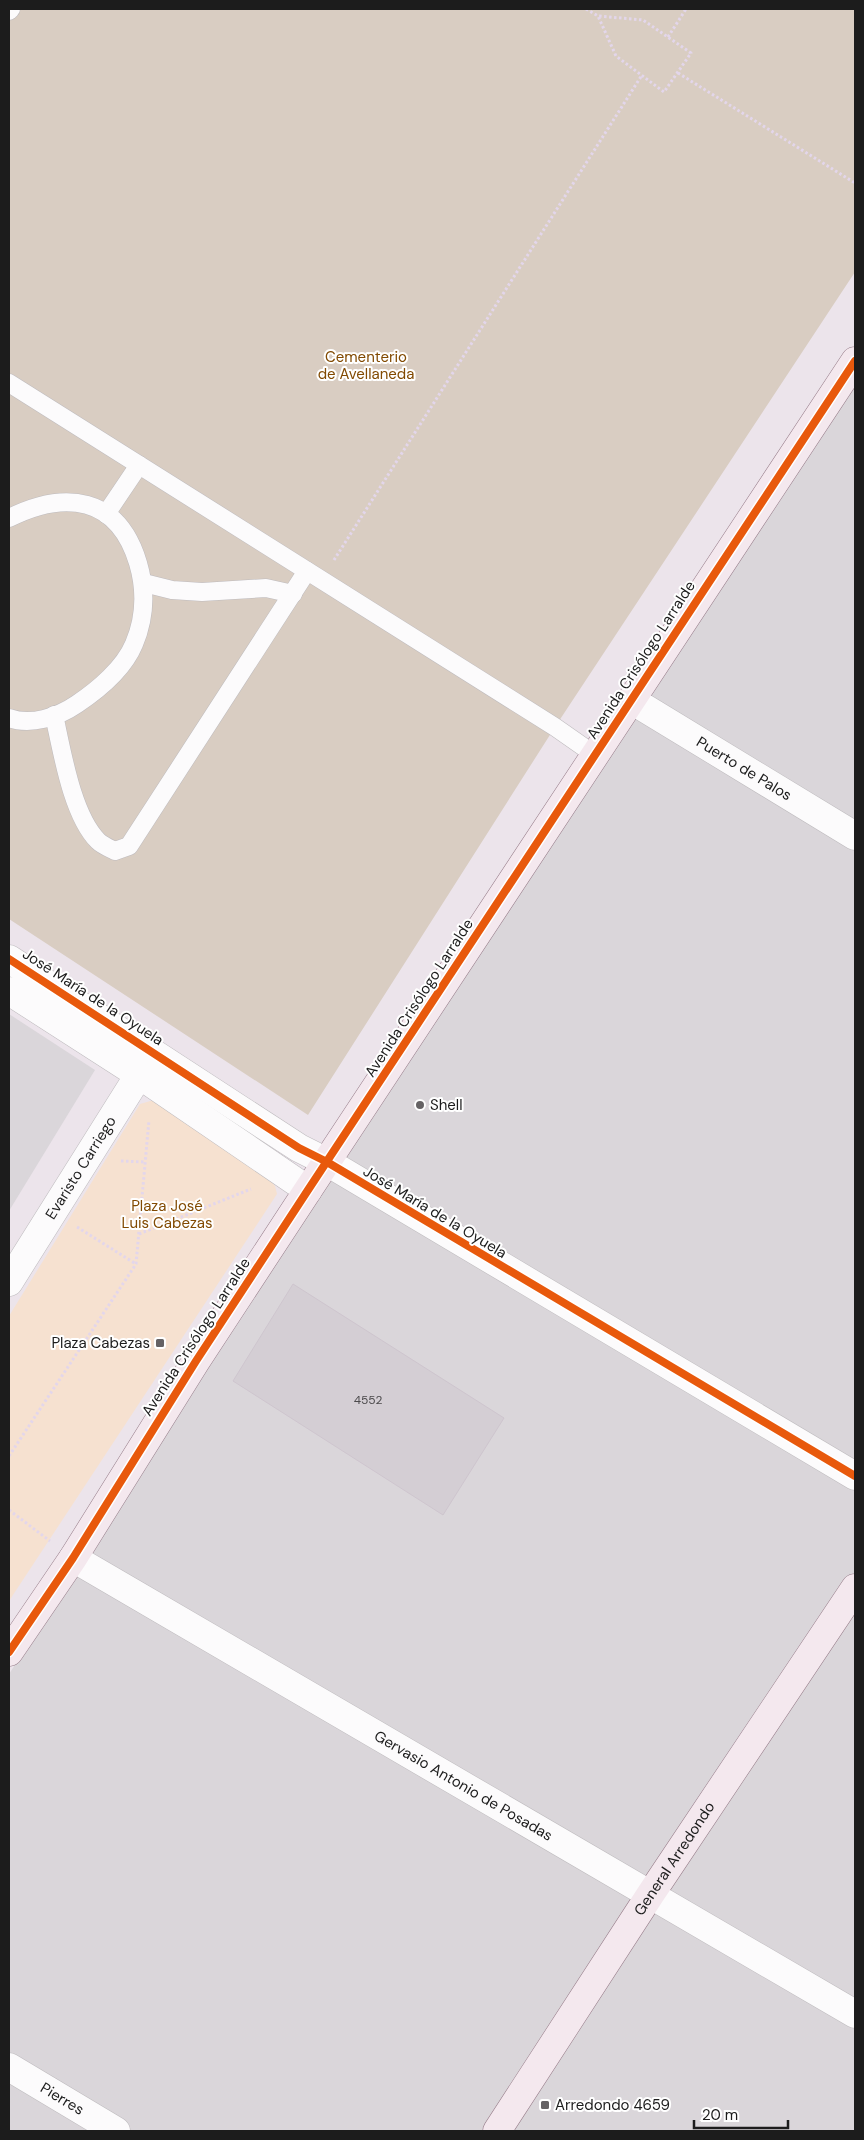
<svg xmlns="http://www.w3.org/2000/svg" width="864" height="2140" font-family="'DM Sans',sans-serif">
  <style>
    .residential { fill: #dad6da }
    .cemetery { fill: #d9cdc2 }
    .park { fill: #f6e1d0 }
    .building { fill: #d4ced4; stroke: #cec5ce }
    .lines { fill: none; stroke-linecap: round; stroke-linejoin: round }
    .lane-casing { stroke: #bebbbe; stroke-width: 19 }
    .street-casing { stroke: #bebbbe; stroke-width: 29 }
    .secondary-casing { stroke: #967c89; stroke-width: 29 }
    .path { stroke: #e3d6eb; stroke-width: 3; stroke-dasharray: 2.5 2.5; stroke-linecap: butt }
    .lane { stroke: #fcfbfc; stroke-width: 18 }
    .street { stroke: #fcfbfc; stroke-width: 28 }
    .secondary { stroke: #f4e8ee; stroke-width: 28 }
    .cycleway-casing { stroke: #fff; stroke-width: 11 }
    .cycleway { stroke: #e8590c; stroke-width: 8 }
    .poi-dot { fill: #656264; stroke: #fff; stroke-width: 2 }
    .labels { text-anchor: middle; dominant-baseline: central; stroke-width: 4; stroke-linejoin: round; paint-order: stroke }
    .number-label { font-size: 12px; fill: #4c4a4c }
    .park-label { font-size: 15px; fill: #824a02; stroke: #fff }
    .street-label { font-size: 15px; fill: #1c1c1c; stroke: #fff }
    .poi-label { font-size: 15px; fill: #1c1c1c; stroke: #fff; text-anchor: start }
  </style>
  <rect width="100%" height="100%" fill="#ece4eb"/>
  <g class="residential">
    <polygon points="855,373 855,2131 9,2131 9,1674"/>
    <polygon points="9,1014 95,1070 9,1211"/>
  </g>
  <polygon class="cemetery" points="9,9 855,9 855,272 555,727 308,1115 9,919"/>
  <polygon class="park" points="154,1100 271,1181 275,1186 277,1194 9,1601 9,1316 140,1104"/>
  <polygon class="building" points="293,1284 504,1418 443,1515 233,1381"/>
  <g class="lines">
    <g class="lane-casing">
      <g id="lane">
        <polyline points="9,11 11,9"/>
        <polyline points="9,383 555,727 595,755"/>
        <polyline points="106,514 139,465"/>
        <path d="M9,518C65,490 118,496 138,563C146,590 145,618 134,644C124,668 98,690 77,704C58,717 31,726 9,718"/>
        <polyline points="144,583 172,590 202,592 266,588 293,594"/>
        <path d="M54,715C62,751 72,815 98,841C102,845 109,848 115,851L129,846L307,571"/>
      </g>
    </g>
    <g class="street-casing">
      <g id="street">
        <path id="s1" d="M633,701L855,836"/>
        <polyline points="9,959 299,1148 327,1162 855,1476"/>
        <polyline points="9,991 138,1074 308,1190"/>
        <path id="s2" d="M9,1282L149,1059"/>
        <path id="s3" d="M73,1558L855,2014"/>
        <path id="s4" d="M9,2067L116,2131"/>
      </g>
    </g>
    <g class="secondary-casing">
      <g id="secondary">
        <polyline points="9,1652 73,1558 196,1361 308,1190 855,361"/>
        <path id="s5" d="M497,2131L650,1895L855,1588"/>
      </g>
    </g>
    <g class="path">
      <polyline points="586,9 598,16 643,20 691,53 664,92 616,56 598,16"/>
      <polyline points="668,37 686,9"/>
      <polyline points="678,73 855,183"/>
      <polyline points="334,560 642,75"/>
      <polyline points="121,1161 145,1162"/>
      <polyline points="77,1227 136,1264"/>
      <polyline points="139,1234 251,1189"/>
      <polyline points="9,1456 136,1264 149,1120"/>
      <polyline points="9,1510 50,1541"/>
    </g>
    <use href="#lane" class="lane"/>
    <use href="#street" class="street"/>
    <use href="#secondary" class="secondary"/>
    <g class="cycleway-casing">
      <g id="cycleway">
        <polyline points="9,959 299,1148 327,1162 855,1476"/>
        <polyline points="9,1652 73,1558 196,1361 308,1190 855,361"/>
      </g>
    </g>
    <use href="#cycleway" class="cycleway"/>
  </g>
  <g class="poi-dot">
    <circle cx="420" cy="1105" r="5"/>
    <rect x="155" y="1338" width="10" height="10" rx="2.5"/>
    <rect x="540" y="2100" width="10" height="10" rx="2.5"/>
  </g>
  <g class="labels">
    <g class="number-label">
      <text x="368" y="1400">4552</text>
    </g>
    <g class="park-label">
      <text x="366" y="357">Cementerio<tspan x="366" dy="17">de Avellaneda</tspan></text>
      <text x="167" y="1206">Plaza José<tspan x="167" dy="17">Luis Cabezas</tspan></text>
    </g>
    <g class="street-label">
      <text transform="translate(641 660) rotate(-57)">Avenida Crisólogo Larralde</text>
      <text stroke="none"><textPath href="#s1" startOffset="130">Puerto de Palos</textPath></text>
      <text transform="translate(93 997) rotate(33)">José María de la Oyuela</text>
      <text transform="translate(419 998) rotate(-57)">Avenida Crisólogo Larralde</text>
      <text stroke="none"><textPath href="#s2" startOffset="135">Evaristo Carriego</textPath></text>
      <text transform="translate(435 1212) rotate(31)">José María de la Oyuela</text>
      <text transform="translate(196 1337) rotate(-57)">Avenida Crisólogo Larralde</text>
      <text stroke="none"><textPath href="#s3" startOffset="452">Gervasio Antonio de Posadas</textPath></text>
      <text stroke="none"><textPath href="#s5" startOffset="325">General Arredondo</textPath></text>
      <text stroke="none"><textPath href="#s4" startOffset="62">Pierres</textPath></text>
    </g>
    <g class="poi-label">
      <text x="430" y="1105">Shell</text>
      <text x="150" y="1343" text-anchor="end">Plaza Cabezas</text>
      <text x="555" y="2105">Arredondo 4659</text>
    </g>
  </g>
  <rect width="864" height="2140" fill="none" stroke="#1c1c1c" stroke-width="20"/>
  <path d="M694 2120v8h94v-8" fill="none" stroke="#1c1c1c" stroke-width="2.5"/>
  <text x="702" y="2120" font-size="15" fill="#1c1c1c" stroke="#ffffff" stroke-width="4" paint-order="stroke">20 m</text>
</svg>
